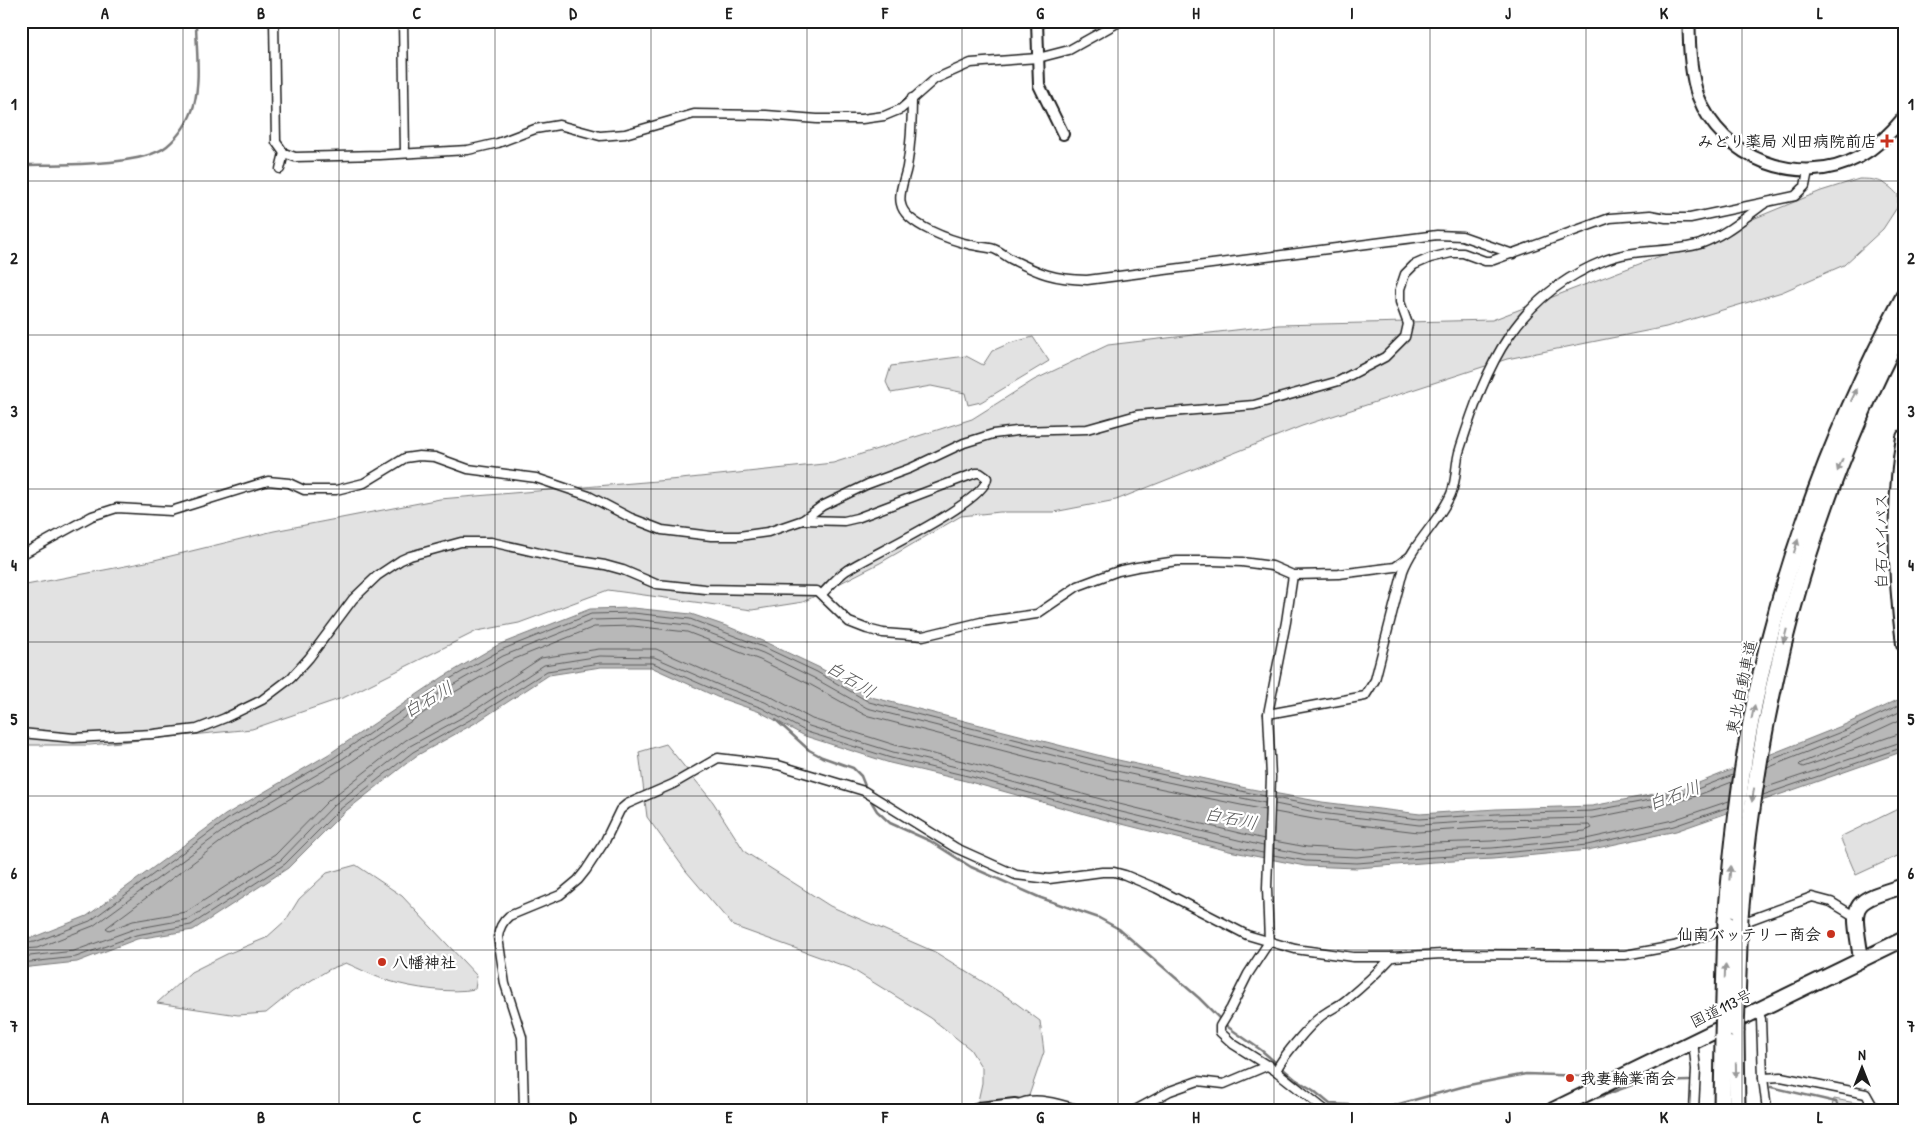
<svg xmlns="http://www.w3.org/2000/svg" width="1925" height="1131" font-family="'Patrick Hand','Klee One',sans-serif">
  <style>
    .green { fill: #e2e2e2; stroke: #7f7f7f }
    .water { fill: #b8b8b8; stroke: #7a7a7a }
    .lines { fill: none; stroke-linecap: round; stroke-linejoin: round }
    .shore { stroke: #5a5a5a; stroke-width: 1 }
    .stream { stroke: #7a7a7a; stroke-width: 2.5 }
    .minor-casing { stroke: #1c1c1c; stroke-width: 11 }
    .tertiary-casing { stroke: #1c1c1c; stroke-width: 14 }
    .secondary-casing { stroke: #1c1c1c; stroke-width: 15 }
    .trunk-casing { stroke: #1c1c1c; stroke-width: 18 }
    .motorway-casing { stroke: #1c1c1c; stroke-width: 19 }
    .minor { stroke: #fff; stroke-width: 8 }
    .tertiary { stroke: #fff; stroke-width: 10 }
    .secondary { stroke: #fff; stroke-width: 11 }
    .trunk { stroke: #fff; stroke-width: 14 }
    .motorway { stroke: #fff; stroke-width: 15 }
    .motorway-bridge-casing { stroke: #1c1c1c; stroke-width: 19; stroke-linecap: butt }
    .motorway-bridge { stroke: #fff; stroke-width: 15 }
    .oneway { fill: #999 }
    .grid { fill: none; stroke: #1c1c1c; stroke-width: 1; stroke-opacity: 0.55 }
    .poi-dot { fill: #c8321e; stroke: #fff; stroke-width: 2 }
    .labels { text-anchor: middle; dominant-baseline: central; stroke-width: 4.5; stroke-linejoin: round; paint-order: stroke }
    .poi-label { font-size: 16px; font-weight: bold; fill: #1c1c1c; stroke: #fff; text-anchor: end }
    .street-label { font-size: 16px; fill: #1c1c1c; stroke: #fff }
    .water-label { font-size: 18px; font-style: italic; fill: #5a5a5a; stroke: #fff }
    .neatline { fill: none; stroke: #1c1c1c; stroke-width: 2 }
    .grid-label { font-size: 16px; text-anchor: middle; font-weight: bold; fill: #1c1c1c }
  </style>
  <rect width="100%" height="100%" fill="#fff"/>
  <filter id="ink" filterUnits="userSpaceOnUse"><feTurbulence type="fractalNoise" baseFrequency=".02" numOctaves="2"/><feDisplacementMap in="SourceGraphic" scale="10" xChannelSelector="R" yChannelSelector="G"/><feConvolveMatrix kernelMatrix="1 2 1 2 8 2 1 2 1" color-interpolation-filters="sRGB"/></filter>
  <g filter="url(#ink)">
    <g class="green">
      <path d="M1859,179C1878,179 1885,181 1898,195V206L1883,229L1844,265L1782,292L1666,327L1507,359L1302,426L1116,500L1054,512H1000L961,516L880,563L803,602L752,610L608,590L519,623L477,631L345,697L252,729L90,745H21V586L146,562L274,531L440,499L681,479L833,463L972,419L1034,380L1108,345L1278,325L1492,320L1697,242L1821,191Z"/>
      <polygon points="1033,337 1049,361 981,402 968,405 965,393 931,386 891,393 886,382 891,366 966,356 983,365 992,351 1010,343"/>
      <polygon points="666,744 713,802 745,852 830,906 935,952 1009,998 1040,1021 1044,1052 1024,1110 976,1110 982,1083 982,1068 970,1049 931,1018 850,968 733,926 686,871 647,817 639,752"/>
      <polygon points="1904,806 1904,853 1856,875 1840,837"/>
      <path d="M356,865L402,896L477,976L475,989C452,994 412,988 389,981C375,977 360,969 346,963L330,969L292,992L266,1013L238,1015L157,1003L191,972L227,954L266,938L286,920L299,899L327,873Z"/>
      <polygon points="1834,1099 1861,1104 1863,1110 1834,1110 1832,1106"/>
    </g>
    <polygon class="water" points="633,608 691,614 729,627 767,643 820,668 871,697 1109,758 1246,788 1322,802 1420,814 1496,809 1592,806 1686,788 1844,725 1904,697 1904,751 1676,831 1588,850 1493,859 1434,862 1357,868 1305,866 1229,851 1110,821 970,782 890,763 805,736 760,712 717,697 651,667 601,667 549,675 477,722 416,756 342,814 288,868 193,930 137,939 77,962 21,968 21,938 34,937 87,916 225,815 329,754 443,677 498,645 590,609"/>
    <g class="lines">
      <g class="shore">
        <polyline points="1904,718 1852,742 1801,763 1799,765 1803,767 1895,735 1904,733"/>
        <polyline points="1768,761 1846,730 1904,703"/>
        <polyline points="1767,768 1849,735 1904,710"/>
        <polyline points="1764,788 1904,741"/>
        <polyline points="1763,795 1904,747"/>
        <polyline points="1275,798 1321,807 1419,819 1496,814 1592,811 1687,793 1733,775"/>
        <polyline points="1275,804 1320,813 1419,825 1497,820 1593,818 1688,799 1732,782"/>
        <polyline points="1264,839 1115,803 975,764 895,745 812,719 768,695 724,679 656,649 599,649 541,658 468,706 406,740 329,800 276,854 186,912 133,921 109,930 106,928 235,831 339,770 453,693 507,662 594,627 633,626 687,632 760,660 811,685 865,715 1105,777 1265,810"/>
        <polyline points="1274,841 1307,847 1357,850 1433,843 1492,841 1585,831 1592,828 1590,825 1497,827 1418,832 1319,820 1275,812"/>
        <polyline points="1273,848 1307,855 1357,857 1434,850 1492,848 1586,839 1673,820 1729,801"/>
        <polyline points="1273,855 1306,861 1357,863 1434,857 1492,854 1587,845 1674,826 1729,807"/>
        <polyline points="21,943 35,942 90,921 228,819 332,759 446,681 501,650 591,614 633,613 690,619 766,648 817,672 869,702 1108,763 1265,796"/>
        <polyline points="21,949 37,948 93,926 231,825 335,764 449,687 503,656 593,620 633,619 688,625 763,653 814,678 867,708 1107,769 1265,803"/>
        <polyline points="21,957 74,951 134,929 189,919 281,860 334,805 410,746 472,712 544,665 600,656 654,657 721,686 765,702 809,726 893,752 973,771 1113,810 1263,846"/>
        <polyline points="21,963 76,957 136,935 191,925 285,864 339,810 413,752 475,717 547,671 600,663 653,663 719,692 762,708 807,732 891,758 972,777 1112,816 1230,846 1263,853"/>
      </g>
      <g class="stream">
        <path d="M21,165C56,164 141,167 167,146C179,136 190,120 194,105C201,79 196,48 196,21"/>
        <polyline points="776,720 809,750 822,757 853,768 861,776 867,791"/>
        <polyline points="868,796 877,811 890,823 930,841 971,867 1041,898 1099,918 1119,929 1199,998 1228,1027 1261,1050 1295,1079 1313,1090 1330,1104 1388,1107 1469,1085 1526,1074 1584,1076 1588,1083"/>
        <polyline points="1771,1087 1836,1102 1840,1110"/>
        <polyline points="1596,1096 1597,1098 1645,1080 1657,1082 1689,1081"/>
      </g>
      <g class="minor-casing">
        <g id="minor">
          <polyline points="274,21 276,142 284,153 295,157 380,155 468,150 498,143 535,129 559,125 600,136 625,134 694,114 766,115 817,119 862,119 884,116 901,109 935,79 971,63 1038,58 1069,50 1121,21"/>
          <polyline points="403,21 405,153"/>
          <path d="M912,98C912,121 911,144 907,167C905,178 898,193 901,204C905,225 953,241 972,245C979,247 987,247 994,249C1000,251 1005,256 1011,259C1041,274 1053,279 1087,280L1437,235L1462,236L1513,254"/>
          <polyline points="280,169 284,153"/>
          <path d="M803,520L844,521L857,518L976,473H980L987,478C986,502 871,555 847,570C838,576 830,586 822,594"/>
          <polyline points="21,555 92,516 117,508 171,511 268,481 289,483 304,490 336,490 364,483 405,458 419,456 435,457 468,469 536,478 589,496 631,518 662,530 711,536 739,536 768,532 803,520 822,506 868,484 911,468 964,443 993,434 1017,431 1087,429 1137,415 1254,405 1339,381 1385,357 1405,337 1408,324 1400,302 1400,289 1405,274 1414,265 1430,258 1451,253 1463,253 1485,261 1491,261 1610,218 1650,215 1666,218 1690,218 1795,196 1805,186 1808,171"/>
          <polyline points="1293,575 1286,622 1268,714 1271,777 1267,888 1269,942 1248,974 1231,1008 1220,1026 1220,1032 1233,1044 1276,1071 1325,1110"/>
          <path d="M1268,714L1365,696L1375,680L1403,571C1414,542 1439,522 1451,494C1457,480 1455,463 1460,449C1487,364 1515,297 1603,261C1633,248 1669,253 1700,244C1724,236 1744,218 1764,204"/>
          <polyline points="21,733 74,738 153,734 197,729 225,718 262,700 291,678 309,658 353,599 377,576 401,560 410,556 461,542 491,542 566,559 605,565 623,570 656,584 667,585 705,589 817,591 849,622 867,629 883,633 923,636 981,622 1037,614 1078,586 1118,571 1137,567 1177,561 1213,561 1242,562 1272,566 1293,575 1339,574 1395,567 1409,557"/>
          <polyline points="1739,924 1812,897 1831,902 1854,916"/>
          <polyline points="1757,1009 1761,1019 1763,1078 1767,1110"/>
          <polyline points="1693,1041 1696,1069 1694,1110"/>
          <path d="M1276,1071C1282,1057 1314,1019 1327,1012C1333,1008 1340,1005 1346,1000C1363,986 1378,972 1392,957"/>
          <polyline points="1763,1078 1781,1077 1866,1094 1875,1110"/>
          <path d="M1017,1105C1036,1094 1062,1106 1082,1110"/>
          <path d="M524,1110L522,1037L505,984L498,937C499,928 502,922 509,916L560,895L578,880L586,870L605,841L620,810L627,804L673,784L718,758L778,765L864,791L956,848L1016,875L1049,879L1102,872H1114L1125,875L1156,888L1247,935L1295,949L1353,957H1392L1442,954L1625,955L1674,946L1728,928"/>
          <polyline points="1135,1110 1170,1091 1198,1081 1224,1084 1269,1065"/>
        </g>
      </g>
      <g class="tertiary-casing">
        <polyline id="tertiary" points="1037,21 1039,85 1063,134"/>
      </g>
      <g class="secondary-casing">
        <path id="secondary" d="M1689,21C1689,46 1690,73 1698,96C1722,159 1799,189 1859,157C1877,147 1891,133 1904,117"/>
      </g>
      <g class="trunk-casing">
        <g id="trunk">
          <path d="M1904,437C1893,506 1895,575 1904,644"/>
          <path d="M1861,959C1853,903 1847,903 1904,886"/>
          <polyline points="979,1110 1015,1106 1034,1110"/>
          <polyline points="1553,1110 1904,939"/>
        </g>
      </g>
      <g class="motorway-casing">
        <g id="motorway">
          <path d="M1740,917C1757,708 1806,512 1904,325"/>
          <path d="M1726,922C1731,860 1737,798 1748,737C1776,581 1829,436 1904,296"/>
          <polyline points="1736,1031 1737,1110"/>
          <polyline points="1722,1110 1723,1037"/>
        </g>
      </g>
      <use href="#minor" class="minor"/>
      <use href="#tertiary" class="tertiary"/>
      <use href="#secondary" class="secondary"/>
      <use href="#trunk" class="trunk"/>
      <use href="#motorway" class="motorway"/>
      <g class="motorway-bridge-casing">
        <g id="motorway-bridge">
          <polyline points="1736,1031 1740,917"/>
          <polyline points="1723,1037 1726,922"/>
        </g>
      </g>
      <use href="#motorway-bridge" class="motorway-bridge"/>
    </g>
    <defs><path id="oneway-solid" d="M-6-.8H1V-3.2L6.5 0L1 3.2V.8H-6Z" transform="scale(1.25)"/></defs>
    <g class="oneway">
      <use href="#oneway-solid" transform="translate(1854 395) rotate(-64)"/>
      <use href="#oneway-solid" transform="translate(1840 465) rotate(112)"/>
      <use href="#oneway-solid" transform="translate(1796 546) rotate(-73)"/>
      <use href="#oneway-solid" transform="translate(1785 636) rotate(104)"/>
      <use href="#oneway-solid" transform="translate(1753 712) rotate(-78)"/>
      <use href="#oneway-solid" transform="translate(1753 795) rotate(99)"/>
      <use href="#oneway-solid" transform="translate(1730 873) rotate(-85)"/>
      <use href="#oneway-solid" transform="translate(1725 971) rotate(-88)"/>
      <use href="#oneway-solid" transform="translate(1736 1070) rotate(89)"/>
    </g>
  </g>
  <path class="grid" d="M183,21V1110M339,21V1110M495,21V1110M651,21V1110M807,21V1110M962,21V1110M1118,21V1110M1274,21V1110M1430,21V1110M1586,21V1110M1742,21V1110M21,181H1904M21,335H1904M21,489H1904M21,642H1904M21,796H1904M21,950H1904"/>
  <g class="poi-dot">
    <path d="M1884.5 133.5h5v5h5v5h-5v5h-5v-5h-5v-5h5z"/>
    <circle cx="1831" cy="934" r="5"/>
    <circle cx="382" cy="962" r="5"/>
    <circle cx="1570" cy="1078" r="5"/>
  </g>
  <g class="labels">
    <g class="poi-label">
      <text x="1877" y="141">みどり薬局 刈田病院前店</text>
      <text x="1821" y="934">仙南バッテリー商会</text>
      <text x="392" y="962" text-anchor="start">八幡神社</text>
      <text x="1580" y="1078" text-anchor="start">我妻輪業商会</text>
    </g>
    <g class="street-label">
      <text transform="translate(1881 541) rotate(-90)">白石バイパス</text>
      <text transform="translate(1741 687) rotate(-78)">東北自動車道</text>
      <text transform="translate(1721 1008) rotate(-26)">国道113号</text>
    </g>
    <g class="water-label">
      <text transform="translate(851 679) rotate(32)">白石川</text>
      <text transform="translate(428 699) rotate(-30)">白石川</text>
      <text transform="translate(1674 795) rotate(-20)">白石川</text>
      <text transform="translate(1231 818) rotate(11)">白石川</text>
    </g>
  </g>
  <rect width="1925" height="1131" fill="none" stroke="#fff" stroke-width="55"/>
  <g transform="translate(1862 1068)" stroke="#ffffff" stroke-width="4" paint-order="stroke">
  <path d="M0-4L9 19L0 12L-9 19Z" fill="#1c1c1c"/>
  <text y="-8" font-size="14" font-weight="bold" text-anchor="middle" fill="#1c1c1c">N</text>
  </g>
  <rect x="28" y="28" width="1870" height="1076" class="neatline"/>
  <g class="grid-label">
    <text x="105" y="19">A</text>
    <text x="261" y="19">B</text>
    <text x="417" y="19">C</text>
    <text x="573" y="19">D</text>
    <text x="729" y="19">E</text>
    <text x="885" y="19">F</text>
    <text x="1040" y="19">G</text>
    <text x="1196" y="19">H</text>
    <text x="1352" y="19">I</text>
    <text x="1508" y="19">J</text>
    <text x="1664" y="19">K</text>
    <text x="1820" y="19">L</text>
    <text x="14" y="110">1</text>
    <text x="1911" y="110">1</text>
    <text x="14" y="264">2</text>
    <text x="1911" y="264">2</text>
    <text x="14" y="417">3</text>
    <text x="1911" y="417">3</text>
    <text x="14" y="571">4</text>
    <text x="1911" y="571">4</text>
    <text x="14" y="725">5</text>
    <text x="1911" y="725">5</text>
    <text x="14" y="879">6</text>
    <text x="1911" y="879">6</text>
    <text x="14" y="1032">7</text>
    <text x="1911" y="1032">7</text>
    <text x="105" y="1123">A</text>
    <text x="261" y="1123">B</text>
    <text x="417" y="1123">C</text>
    <text x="573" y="1123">D</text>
    <text x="729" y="1123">E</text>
    <text x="885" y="1123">F</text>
    <text x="1040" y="1123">G</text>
    <text x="1196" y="1123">H</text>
    <text x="1352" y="1123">I</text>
    <text x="1508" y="1123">J</text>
    <text x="1664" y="1123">K</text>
    <text x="1820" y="1123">L</text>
  </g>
</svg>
